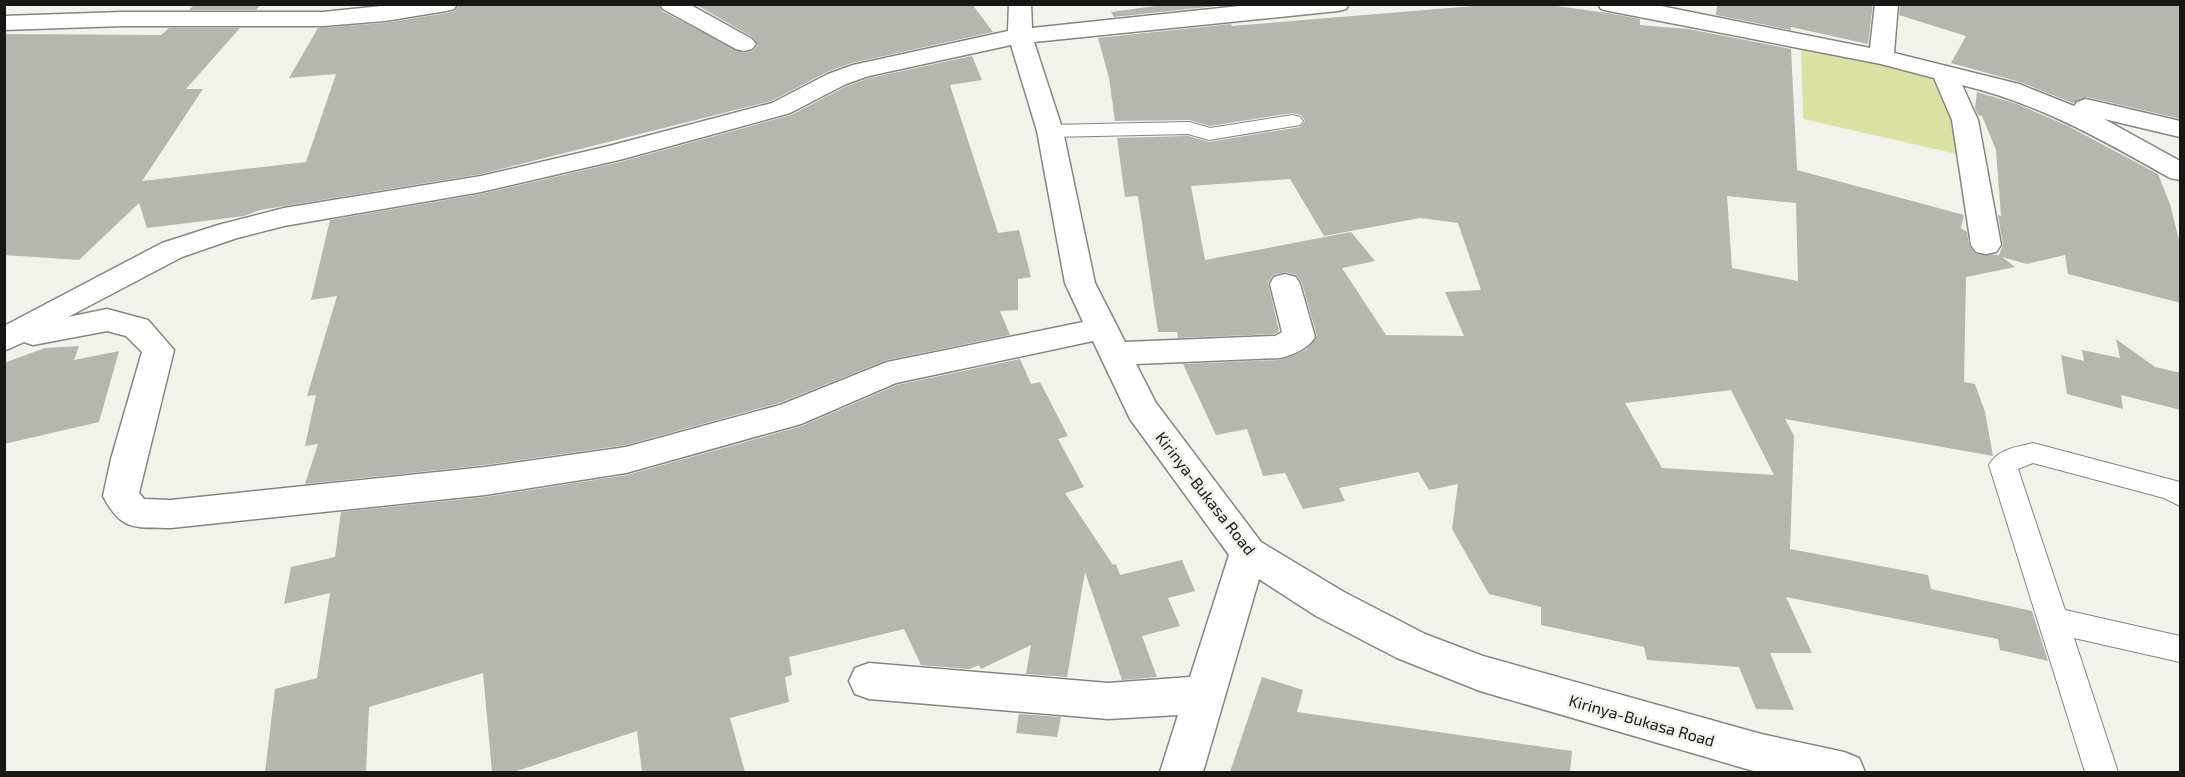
<svg xmlns="http://www.w3.org/2000/svg" width="2185" height="777" font-family="'Exo 2',sans-serif">
  <style>
    .green { fill: #dbe1a3 }
    .building { fill: #b5b6b0; fill-rule: evenodd }
    .lines { fill: none; stroke-linecap: round; stroke-linejoin: round }
    .service-casing { stroke: #858680; stroke-width: 2 }
    .minor-casing { stroke: #858680; stroke-width: 3 }
    .service { fill: #fff; fill-rule: evenodd }
    .minor { fill: #fff; fill-rule: evenodd }
    .labels { text-anchor: middle; dominant-baseline: central; stroke-width: 5; stroke-linejoin: round; paint-order: stroke }
    .street-label { font-size: 16px; fill: #171815; stroke: #f1f2ec }
  </style>
  <rect width="100%" height="100%" fill="#f1f2ec"/>
  <polygon class="green" points="1801,46 1951,78 1961,155 1803,119"/>
  <g class="building">
    <polygon points="195,4 261,4 256,10 189,10"/>
    <polygon points="459,4 658,4 662,11 743,53 753,51 758,45 754,38 695,4 972,4 993,32 852,63 827,72 771,101 481,174 260,210 244,216 147,228 139,203 79,260 4,255 4,34 161,35 169,28 240,28 186,89 203,89 142,181 306,162 336,74 289,78 318,28 385,23 447,13 455,11"/>
    <polygon points="1170,4 1217,6 1114,17 1111,12"/>
    <path d="M1498,4H1542L1608,13L1640,19V25L1688,29L1791,49L1797,170L1964,215L1961,228L1967,232L1969,245L1976,254L1999,255L2003,245L1998,215L2001,216L1996,150L1982,116L1978,115L1975,108L1977,92L2017,104L2068,126L2158,174L2170,204L2181,248V303L2068,274L2065,255L2027,264L2002,257L2015,267L1966,277L1964,382L1975,384L1985,412L1993,456L1785,419L1794,436L1790,549L1928,575L1931,589L2032,611L2048,661L2000,650L1998,639L1786,597L1812,653H1770L1794,710L1756,709L1739,667L1647,660L1644,647L1541,625V607L1489,594L1452,529L1458,484L1429,490L1418,472L1339,488L1345,501L1303,509L1285,473L1263,476L1247,429L1216,435L1183,364L1281,360L1306,350L1317,336L1302,283L1297,275L1286,272L1273,275L1268,283L1279,331L1274,334L1178,338L1177,332H1158L1138,196L1125,197L1117,138L1188,136L1209,142L1300,127L1305,121L1301,115L1293,113L1210,126L1189,120L1115,121L1109,78L1098,38L1231,24L1232,26ZM1290,179L1324,236L1420,218L1458,223L1481,290L1445,292L1464,336L1386,335L1342,268L1375,261L1351,232L1205,260L1191,186ZM1727,196L1796,203L1798,281L1732,268ZM1731,390L1774,475L1662,468L1625,403Z"/>
    <polygon points="1717,4 1873,4 1868,44 1791,27 1791,30 1716,15"/>
    <polygon points="1900,4 2181,4 2181,119 2087,97 2073,103 2020,82 1951,63 1966,36 1899,15"/>
    <polygon points="972,56 982,80 950,85 998,233 1019,230 1031,277 1018,279 1018,310 1000,311 1010,335 887,360 779,403 626,445 485,465 305,484 318,444 305,446 316,395 307,396 337,296 311,300 330,220 481,194 624,161 791,115 847,86 870,78"/>
    <polygon points="2116,339 2155,367 2181,373 2181,410 2121,395 2123,409 2067,394 2061,355 2084,361 2082,350 2120,358"/>
    <polygon points="79,346 74,360 119,351 99,422 4,444 4,363 45,348"/>
    <polygon points="1020,359 1031,384 1040,382 1068,436 1058,439 1084,487 1065,493 1113,565 1116,564 1120,575 1182,560 1195,591 1168,598 1180,626 1142,636 1157,677 1122,680 1085,572 1067,677 1026,674 1031,645 981,669 979,665 969,669 921,665 904,629 789,657 792,675 785,677 789,702 730,718 745,772 642,772 637,731 514,772 492,772 483,673 369,707 366,772 265,772 275,689 317,678 330,593 284,604 291,567 335,557 341,512 485,497 627,475 802,426 897,385"/>
    <polygon points="1262,677 1303,690 1297,712 1572,751 1570,772 1230,772"/>
    <polygon points="1019,714 1061,717 1057,737 1016,733"/>
  </g>
  <g class="lines">
    <g class="service-casing">
      <g id="service">
        <polygon points="1293,115 1300,117 1303,121 1300,125 1209,140 1188,134 1050,137 1043,135 1040,131 1043,127 1050,125 1189,122 1210,128"/>
        <path d="M2033,443L2180,482V506L2164,498L2033,463L2018,469L2065,610L2180,636V662L2074,638L2118,772H2085L1989,465C1998,449 2016,447 2033,443Z"/>
      </g>
    </g>
    <g class="minor-casing">
      <g id="minor">
        <polygon points="401,4 457,4 454,9 446,11 385,21 323,26 122,26 4,30 4,16 122,12 323,12"/>
        <polygon points="660,4 689,4 752,39 756,44 752,49 744,51 736,49 663,9"/>
        <path d="M1009,4H1031L1032,28L1258,4H1349L1346,9L1338,11L1034,42L1063,131L1095,283L1125,342L1275,336L1282,332L1270,284L1274,277L1285,274L1296,277L1300,284L1315,337C1308,349 1294,354 1281,358L1136,364L1156,403L1261,542L1344,592L1425,634L1483,656L1761,734L1844,752L1859,758L1865,772H1757L1480,691L1397,658L1316,616L1259,579L1203,772H1160L1178,715L1108,719L869,699L855,694L849,681L855,668L869,663L1108,683L1190,677L1229,555L1130,419L1093,341L896,383L801,424L626,473L485,495L171,528C134,527 122,532 103,496L111,459L142,352L126,336L107,331L33,345L24,342L4,351V326L162,243L218,225L284,208L481,176L609,146L772,103L828,74L853,65L1008,31ZM1011,45L1037,131L1065,283L1083,322L887,362L780,405L626,447L485,467L171,500L144,499L139,493L174,350L148,320L107,309L68,317L182,257L237,238L284,226L481,192L623,159L790,113L846,84L869,76Z"/>
        <path d="M1598,4H1651L1870,48L1875,4H1898L1894,53L2019,84L2074,106L2077,102L2086,99L2180,121V137L2104,119L2180,161V180L2170,178C2101,139 2040,104 1962,85L1978,120L2001,245L1996,252L1986,254L1976,252L1971,245L1952,120L1934,78L1881,64L1609,11L1601,9Z"/>
      </g>
    </g>
    <use href="#service" class="service"/>
    <use href="#minor" class="minor"/>
  </g>
  <g class="labels">
    <g class="street-label">
      <text transform="translate(1206 493) rotate(52)">Kirinya-Bukasa Road</text>
      <text transform="translate(1642 720) rotate(16)">Kirinya-Bukasa Road</text>
    </g>
  </g>
  <rect width="2185" height="777" fill="none" stroke="#171815" stroke-width="12"/>
</svg>
